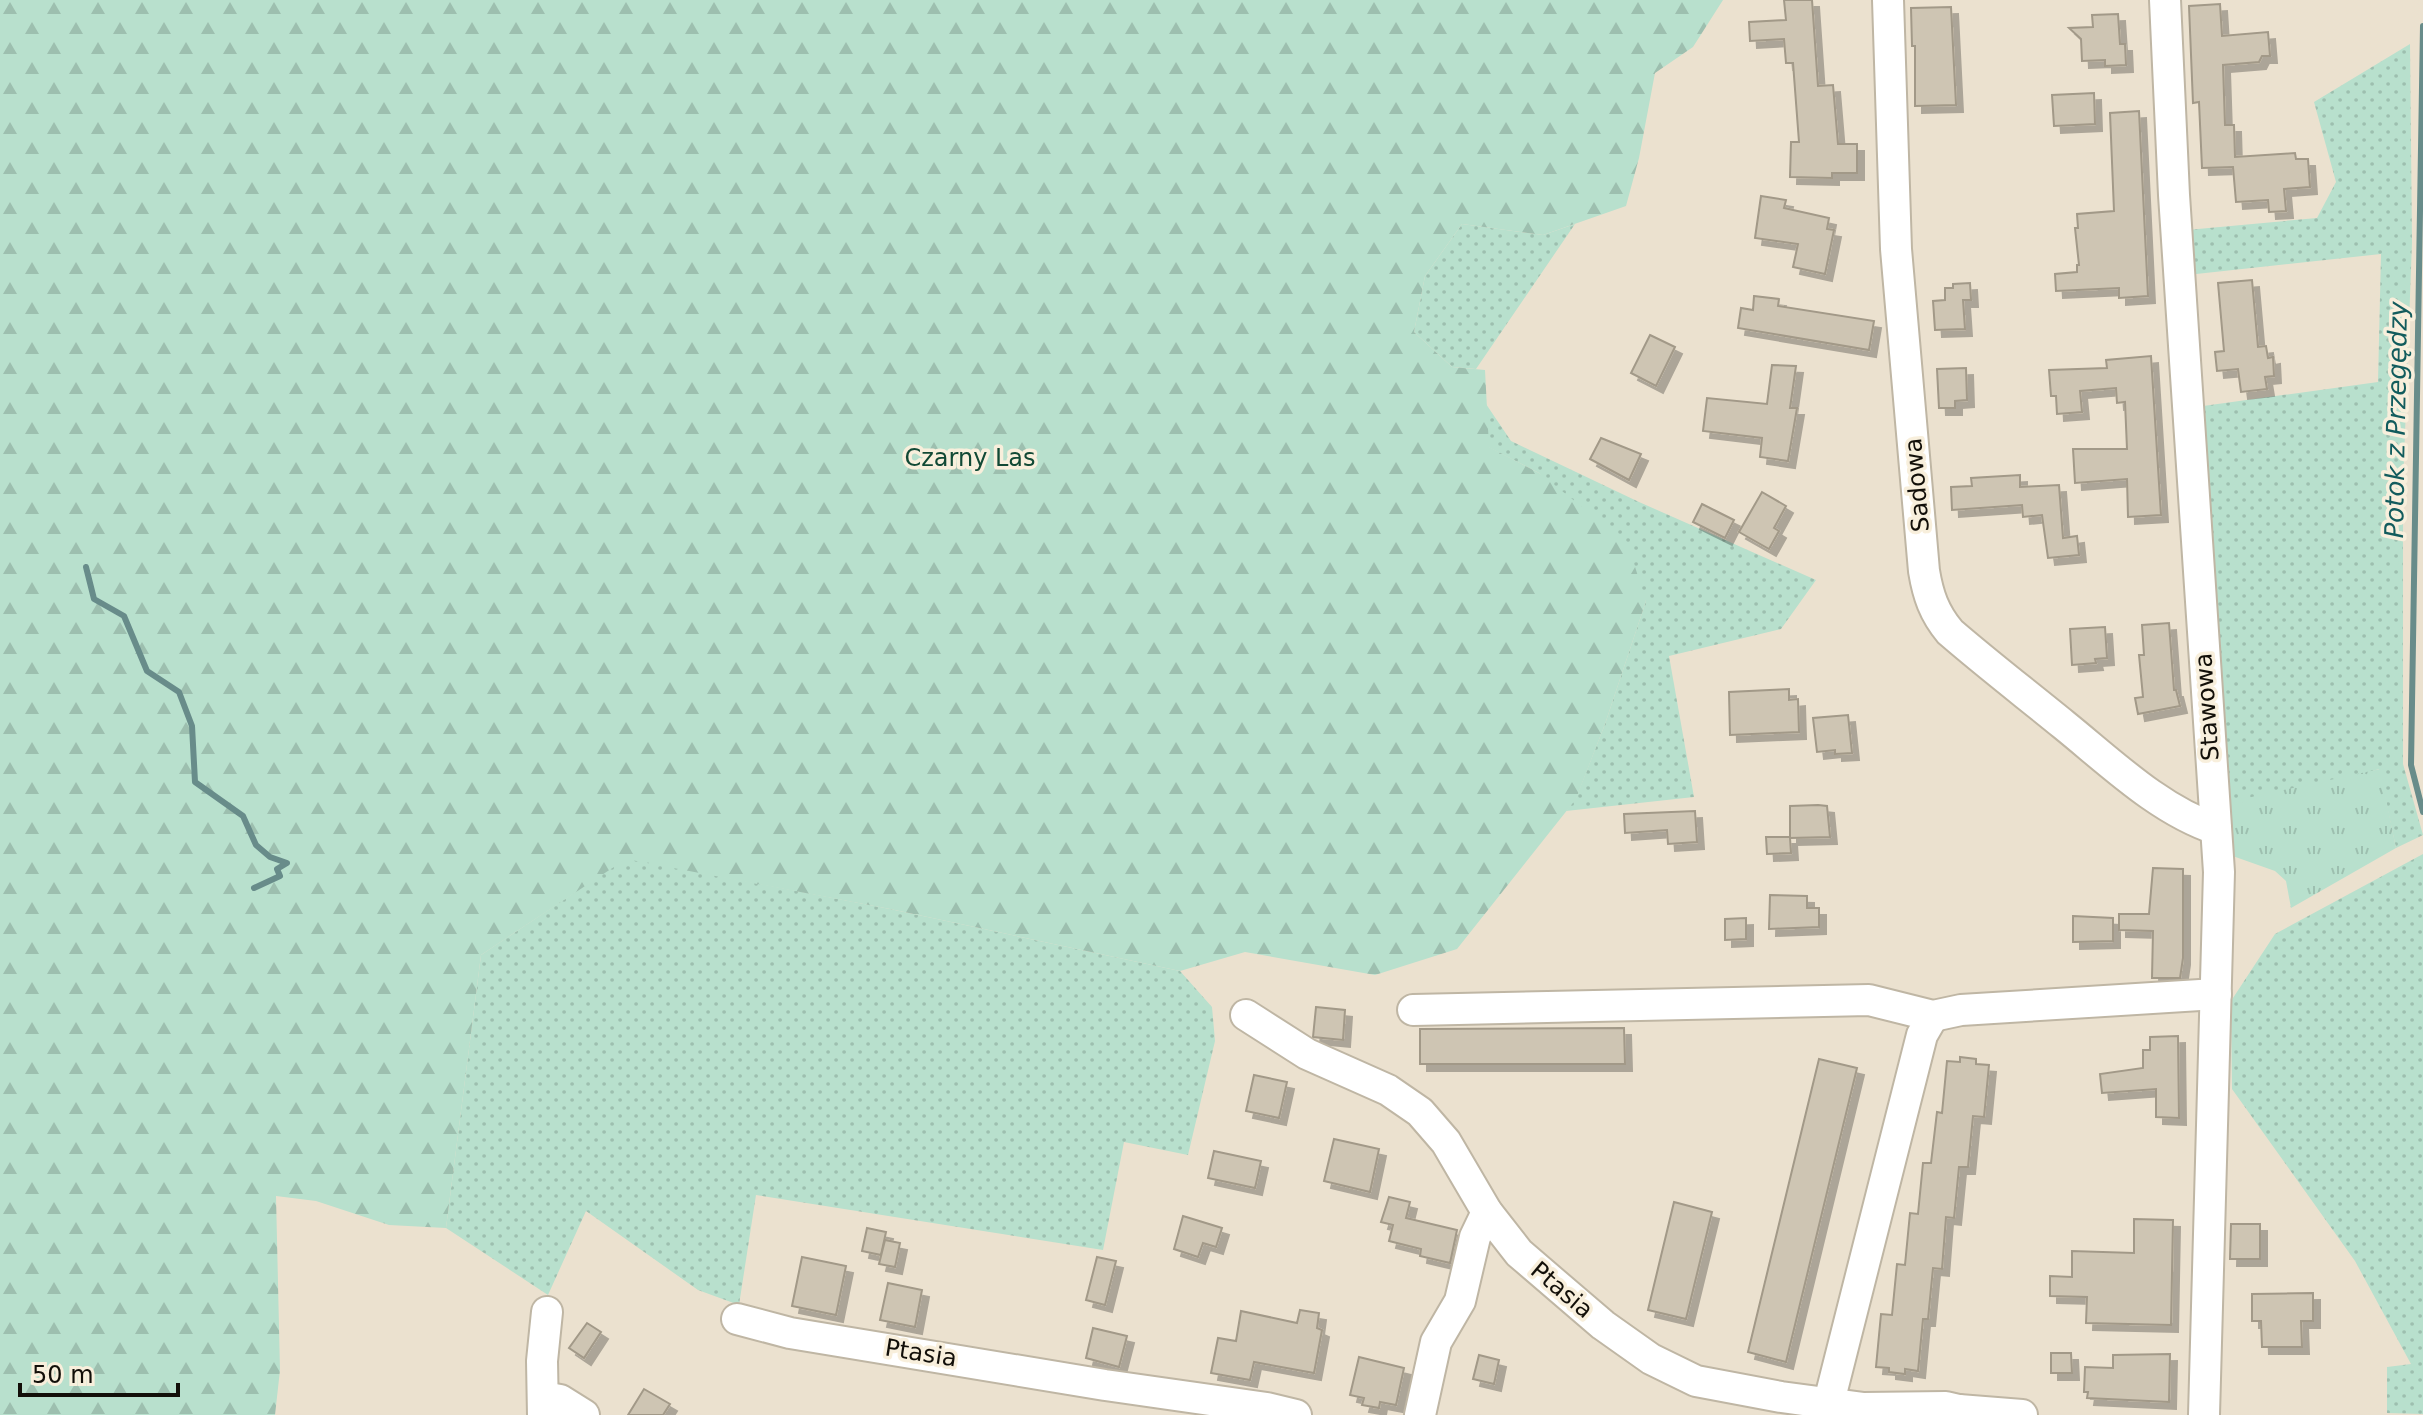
<svg xmlns="http://www.w3.org/2000/svg" width="2423" height="1415" font-family="'DejaVu Sans',sans-serif">
  <style>
    .grass { fill: url(#grass-dots) }
    .forest { fill: url(#forest-firs) }
    .park { fill: url(#park-tufts) }
    .lines { fill: none; stroke-linecap: round; stroke-linejoin: round }
    .stream { stroke: #688c8a; stroke-width: 6 }
    .building { fill: #cec5b3; stroke: #a29988; stroke-width: 2; filter: url(#shadow) }
    .minor-casing { stroke: #bfb6a4; stroke-width: 34 }
    .minor { stroke: #fff; stroke-width: 30 }
    .labels { text-anchor: middle; dominant-baseline: central; stroke-width: 7; stroke-linejoin: round; paint-order: stroke }
    .park-label { font-size: 24px; fill: #114935; stroke: #f8efdc }
    .street-label { font-size: 24px; fill: #120f09; stroke: #f8efdc }
    .water-label { font-size: 26px; font-style: italic; fill: #125c5d; stroke: #f8efdc }
  </style>
  <defs>
    <pattern id="grass-dots" width="8" height="8" patternUnits="userSpaceOnUse" patternTransform="scale(2)"><rect width="8" height="8" fill="#b8e0cd"/><path d="M2 2h.1M6 6h.1" fill="none" stroke="#9dbfaf" stroke-width="1.8" stroke-linecap="round"/></pattern>
    <pattern id="forest-firs" width="22" height="20" patternUnits="userSpaceOnUse" patternTransform="scale(2)"><rect width="22" height="20" fill="#b8e0cd"/><path d="M5 1l3.5 6h-7zM16 11l3.5 6h-7z" fill="#9dbfaf"/></pattern>
    <pattern id="park-tufts" width="24" height="20" patternUnits="userSpaceOnUse" patternTransform="scale(2)"><rect width="24" height="20" fill="#b8e0cd"/><path d="M3 7l-1-3M5 7V3M7 7l1-3M15 17l-1-3M17 17v-4M19 17l1-3" fill="none" stroke="#9dbfaf"/></pattern>
    <filter id="shadow"><feDropShadow dx="7" dy="7" stdDeviation="0" flood-color="#0004"/></filter>
  </defs>
  <rect width="100%" height="100%" fill="#ebe1cf"/>
  <g class="grass">
    <polygon points="2410,44 2412,242 2403,487 2403,764 2423,835 2396,848 2379,769 2225,818 2196,407 2378,382 2381,254 2187,275 2187,230 2317,218 2336,182 2314,102"/>
    <polygon points="1462,224 1543,235 1575,224 1476,369 1452,367 1414,332 1425,276"/>
    <polygon points="1486,404 1511,441 1639,502 1816,580 1781,629 1669,656 1694,797 1566,811 1576,798 1605,724 1646,601 1539,473 1488,447"/>
    <polygon points="2423,854 2423,1414 2387,1413 2387,1367 2411,1364 2355,1261 2232,1089 2231,1001 2275,934"/>
    <polygon points="626,858 890,909 1180,971 1212,1007 1215,1041 1188,1155 1124,1142 1103,1250 756,1195 739,1305 698,1290 586,1211 548,1295 446,1228 481,955"/>
  </g>
  <polygon class="forest" points="0,0 1723,0 1693,47 1655,73 1639,158 1626,206 1543,235 1462,224 1425,276 1414,332 1452,367 1485,370 1489,447 1539,473 1627,542 1646,601 1605,724 1576,799 1457,949 1375,975 1245,952 1180,971 890,909 626,859 481,955 446,1228 389,1225 316,1201 276,1196 280,1370 275,1415 0,1415"/>
  <polygon class="park" points="2380,769 2396,848 2291,908 2286,881 2275,871 2227,854 2225,818 2247,798"/>
  <g class="lines">
    <g class="stream">
      <polyline points="2423,26 2411,765 2423,812"/>
      <polyline points="86,567 94,599 124,616 147,671 179,692 192,726 195,782 243,816 256,845 270,857 287,863 277,869 280,876 254,888"/>
    </g>
  </g>
  <g class="building">
    <polygon points="1784,0 1812,0 1818,86 1833,85 1838,144 1857,144 1857,173 1832,173 1832,178 1790,177 1791,142 1799,142 1793,63 1786,63 1784,39 1750,41 1749,22 1786,20"/>
    <polygon points="2220,4 2222,36 2268,32 2270,56 2262,56 2259,62 2223,65 2225,125 2234,125 2235,157 2295,153 2296,159 2308,159 2310,187 2284,189 2286,211 2269,212 2268,200 2236,202 2233,167 2202,168 2199,102 2193,103 2189,6"/>
    <polygon points="1951,7 1956,105 1915,106 1915,46 1912,46 1911,8"/>
    <polygon points="2118,14 2120,44 2125,44 2126,65 2105,66 2105,60 2082,61 2081,39 2069,28 2093,27 2092,15"/>
    <polygon points="2094,93 2095,124 2054,126 2052,95"/>
    <polygon points="2139,111 2148,296 2119,298 2119,288 2056,291 2055,274 2077,272 2077,265 2079,265 2075,228 2078,228 2077,214 2114,211 2110,113"/>
    <polygon points="1761,196 1786,200 1784,208 1829,218 1827,229 1834,230 1825,274 1793,267 1798,244 1755,238"/>
    <polygon points="2252,280 2258,347 2266,346 2268,358 2273,357 2274,376 2265,377 2267,389 2241,392 2238,369 2217,371 2215,352 2224,351 2218,283"/>
    <polygon points="1970,283 1971,300 1963,300 1965,329 1935,330 1933,301 1945,300 1945,288 1953,288 1953,284"/>
    <polygon points="1754,296 1779,299 1778,306 1874,321 1869,350 1738,328 1741,308 1753,310"/>
    <polygon points="1650,335 1675,347 1656,386 1631,373"/>
    <polygon points="2151,356 2161,515 2128,517 2127,479 2075,483 2073,449 2127,449 2125,402 2117,403 2116,388 2080,391 2082,412 2057,414 2056,396 2051,396 2049,370 2107,368 2106,360"/>
    <polygon points="1772,365 1796,366 1790,408 1797,408 1788,461 1760,457 1762,438 1703,431 1707,398 1767,404"/>
    <polygon points="1966,368 1967,400 1955,401 1955,408 1939,408 1937,369"/>
    <polygon points="1601,438 1641,454 1629,480 1590,459"/>
    <polygon points="2020,475 2020,487 2059,485 2063,538 2077,536 2079,555 2048,558 2042,515 2023,517 2022,505 1952,510 1951,487 1972,486 1971,478"/>
    <polygon points="1762,492 1786,506 1774,528 1779,531 1769,549 1739,532"/>
    <polygon points="1702,504 1734,520 1725,538 1693,522"/>
    <polygon points="2169,623 2174,690 2176,690 2180,706 2138,714 2135,698 2143,697 2139,655 2144,655 2142,625"/>
    <polygon points="2105,627 2107,658 2095,659 2096,663 2072,665 2070,629"/>
    <polygon points="1789,689 1789,700 1798,699 1799,732 1730,735 1729,692"/>
    <polygon points="1848,715 1852,753 1835,754 1835,750 1817,752 1813,718"/>
    <polygon points="1818,805 1827,806 1830,837 1790,838 1791,853 1767,854 1766,837 1790,837 1790,806"/>
    <polygon points="1695,811 1697,842 1668,844 1667,830 1625,833 1624,814"/>
    <polygon points="2153,868 2183,869 2183,958 2180,978 2152,978 2153,931 2119,930 2119,914 2149,914"/>
    <polygon points="1770,895 1807,896 1807,908 1819,908 1819,927 1769,929"/>
    <polygon points="2073,916 2113,918 2113,941 2073,942"/>
    <polygon points="1746,918 1746,939 1725,940 1725,919"/>
    <polygon points="1316,1007 1345,1010 1343,1040 1313,1037"/>
    <polygon points="1624,1028 1625,1064 1420,1064 1420,1029"/>
    <polygon points="2178,1036 2179,1118 2156,1117 2156,1089 2102,1093 2100,1074 2143,1068 2143,1050 2150,1050 2150,1037"/>
    <polygon points="1960,1057 1976,1059 1976,1064 1989,1065 1984,1117 1973,1116 1968,1167 1959,1167 1954,1218 1946,1217 1942,1269 1933,1268 1928,1319 1923,1319 1918,1371 1905,1369 1905,1374 1889,1372 1889,1368 1876,1367 1881,1314 1892,1315 1897,1264 1905,1265 1910,1213 1918,1214 1923,1163 1931,1163 1937,1112 1942,1113 1947,1061 1960,1062"/>
    <polygon points="1819,1059 1857,1068 1786,1362 1748,1352"/>
    <polygon points="1254,1075 1287,1082 1279,1118 1246,1111"/>
    <polygon points="1334,1139 1379,1149 1370,1192 1324,1181"/>
    <polygon points="1214,1151 1261,1161 1255,1188 1208,1178"/>
    <polygon points="1389,1197 1410,1202 1406,1218 1457,1230 1450,1263 1420,1256 1421,1249 1389,1241 1393,1225 1381,1222"/>
    <polygon points="1674,1202 1712,1212 1686,1319 1648,1310"/>
    <polygon points="1183,1216 1222,1228 1216,1247 1203,1243 1198,1257 1174,1249"/>
    <polygon points="2134,1219 2173,1220 2171,1325 2086,1323 2087,1297 2050,1296 2050,1276 2072,1277 2072,1251 2134,1253"/>
    <polygon points="2231,1224 2260,1224 2260,1259 2230,1259"/>
    <polygon points="867,1228 886,1232 881,1255 862,1251"/>
    <polygon points="885,1240 900,1243 895,1267 879,1264"/>
    <polygon points="802,1257 846,1266 836,1315 792,1306"/>
    <polygon points="1097,1257 1116,1261 1105,1305 1086,1300"/>
    <polygon points="888,1283 922,1290 915,1327 880,1320"/>
    <polygon points="2313,1293 2313,1321 2301,1321 2302,1347 2262,1347 2261,1321 2252,1321 2252,1294"/>
    <polygon points="1300,1310 1319,1313 1317,1328 1322,1330 1314,1373 1254,1362 1250,1380 1211,1373 1218,1338 1236,1341 1241,1311 1297,1323"/>
    <polygon points="587,1323 601,1332 584,1358 569,1348"/>
    <polygon points="1093,1328 1127,1336 1119,1367 1086,1358"/>
    <polygon points="2051,1353 2071,1353 2072,1373 2051,1373"/>
    <polygon points="2170,1354 2169,1402 2087,1398 2088,1392 2084,1392 2085,1367 2113,1368 2113,1355"/>
    <polygon points="1479,1355 1499,1360 1494,1384 1473,1379"/>
    <polygon points="1359,1357 1404,1368 1396,1405 1380,1402 1379,1408 1362,1405 1364,1398 1350,1395"/>
    <polygon points="644,1389 670,1404 663,1415 628,1415"/>
  </g>
  <g class="lines">
    <g class="minor-casing">
      <g id="minor">
        <path d="M1888,0L1896,249L1924,571C1928,595 1934,613 1950,632C1987,664 2026,694 2064,725C2111,763 2159,810 2216,829"/>
        <polyline points="2165,0 2174,195 2219,872 2204,1415"/>
        <polyline points="1413,1010 1869,1000 1933,1016 1961,1010 2216,994"/>
        <polyline points="1246,1015 1307,1054 1388,1090 1420,1112 1446,1142 1487,1212 1519,1253 1603,1325 1651,1359 1696,1381 1781,1397 1864,1408 1946,1407 1959,1410"/>
        <polyline points="737,1319 790,1333 1105,1385 1267,1408 1296,1415"/>
        <polyline points="543,1397 560,1400 584,1415"/>
        <polyline points="1829,1402 1922,1035 1933,1016"/>
        <polyline points="543,1415 542,1361 547,1312"/>
        <polyline points="1420,1415 1436,1342 1460,1301 1475,1237 1487,1212"/>
        <polyline points="1958,1415 1959,1410 2022,1415"/>
      </g>
    </g>
    <use href="#minor" class="minor"/>
  </g>
  <g class="labels">
    <g class="park-label">
      <text x="970" y="458">Czarny Las</text>
    </g>
    <g class="street-label">
      <text transform="translate(1917 485) rotate(-95)">Sadowa</text>
      <text transform="translate(2207 707) rotate(-94)">Stawowa</text>
      <text transform="translate(1562 1290) rotate(40)">Ptasia</text>
      <text transform="translate(921 1353) rotate(9)">Ptasia</text>
    </g>
    <g class="water-label">
      <text transform="translate(2396 420) rotate(-89)">Potok z Przegędzy</text>
    </g>
  </g>
  <path d="M20 1383v12h158v-12" fill="none" stroke="#120f09" stroke-width="4"/>
  <text x="32" y="1383" font-size="24" fill="#120f09" stroke="#f8efdc" stroke-width="6" paint-order="stroke">50 m</text>
</svg>
